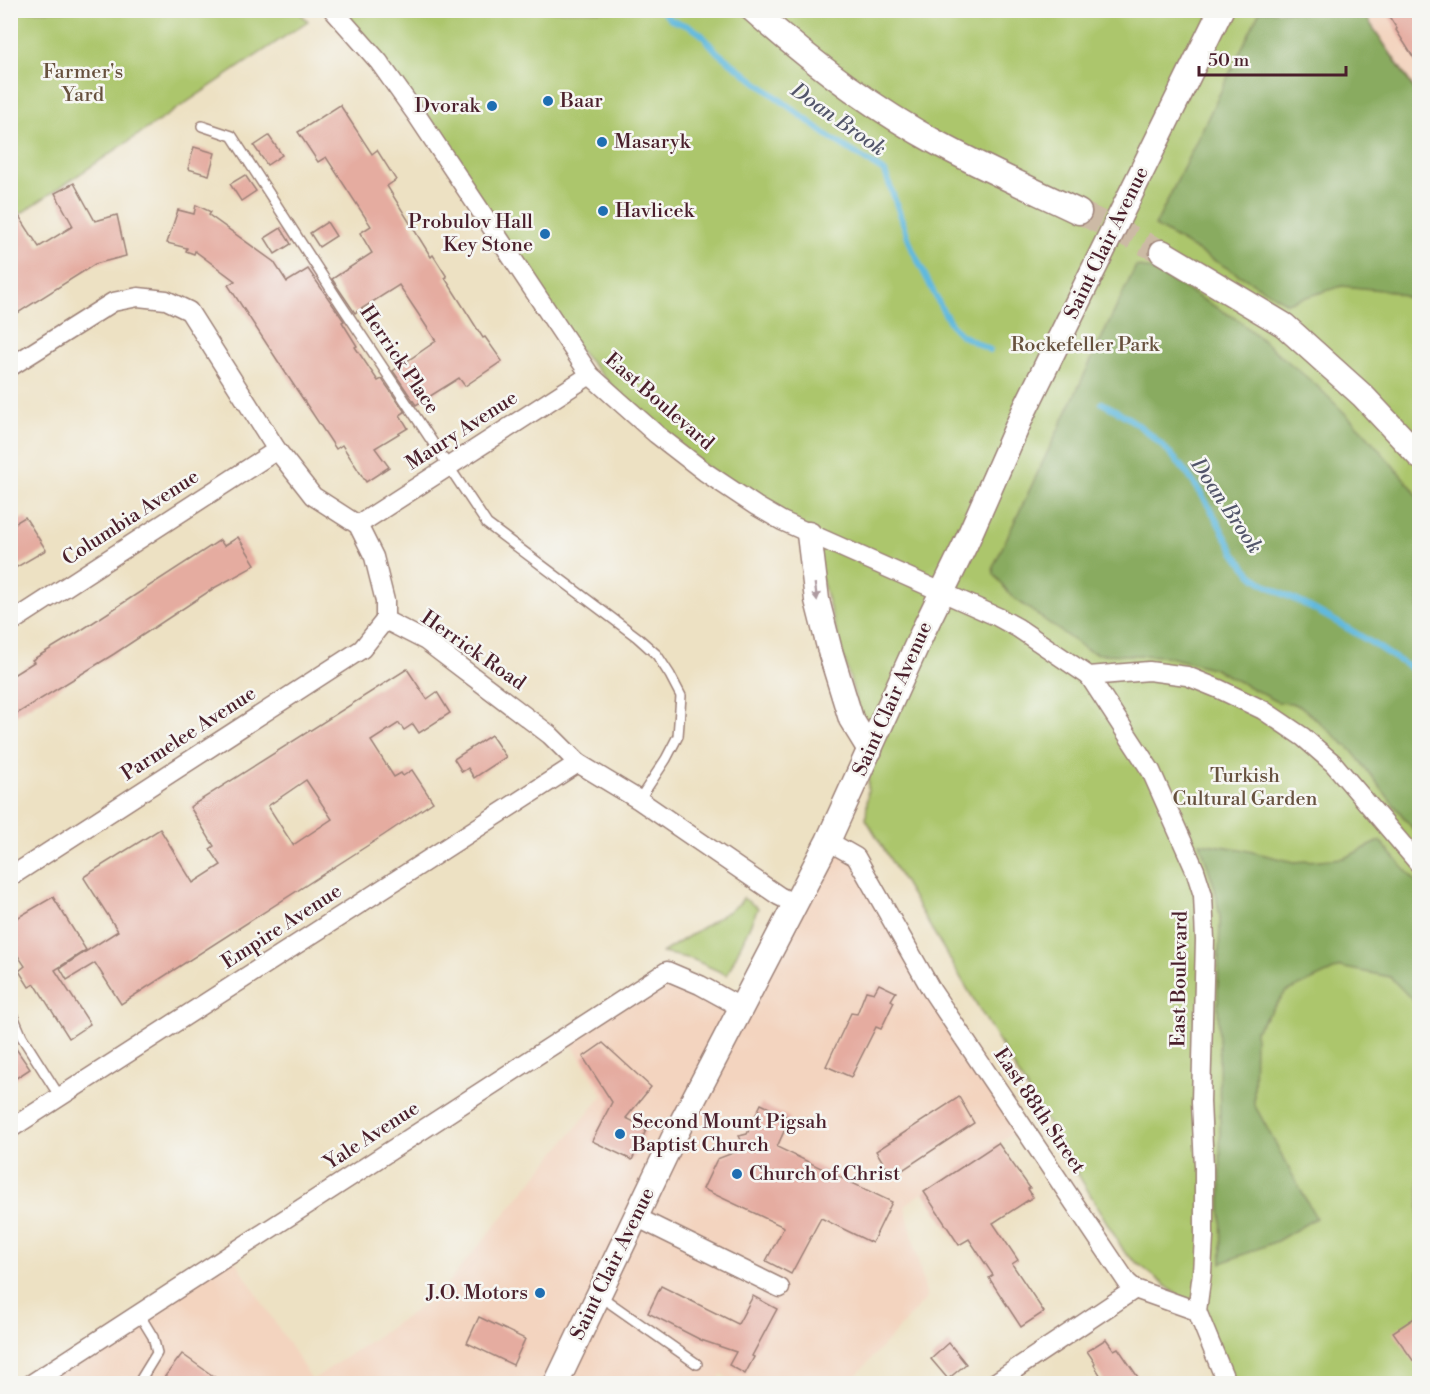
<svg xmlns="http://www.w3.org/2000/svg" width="1430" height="1394" font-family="'Libre Bodoni',serif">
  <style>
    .built { fill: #f3d4bf }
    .green { fill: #acc66c; stroke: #7b724c; stroke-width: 1.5 }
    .forest { fill: #89ab60; stroke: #6a6546; stroke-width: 1.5 }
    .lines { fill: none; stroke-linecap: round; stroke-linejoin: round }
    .stream { stroke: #61b9de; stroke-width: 6 }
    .building { fill: #e5aca0; fill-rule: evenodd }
    .secondary-tunnel { stroke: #ccbaa5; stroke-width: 24; stroke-dasharray: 24 12; stroke-linecap: butt }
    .service-casing { stroke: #9c8077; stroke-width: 12 }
    .minor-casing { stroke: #9c8077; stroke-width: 21 }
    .secondary-casing { stroke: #9c8077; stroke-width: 27 }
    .service { stroke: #fff; stroke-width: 9 }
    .minor { stroke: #fff; stroke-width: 18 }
    .secondary { stroke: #fff; stroke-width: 24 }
    .oneway { fill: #ae9aa0 }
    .poi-dot { fill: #1f6fb2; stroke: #f6f6f2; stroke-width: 2 }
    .labels { text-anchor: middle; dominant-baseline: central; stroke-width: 5; stroke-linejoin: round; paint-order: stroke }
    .park-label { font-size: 20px; fill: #67513e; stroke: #f6f6f2 }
    .poi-label { font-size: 20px; fill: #4a1f2b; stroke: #f6f6f2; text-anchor: start }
    .street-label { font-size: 20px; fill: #4a1f2b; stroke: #f6f6f2 }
    .water-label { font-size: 21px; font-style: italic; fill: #52556a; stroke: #f6f6f2 }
  </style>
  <rect width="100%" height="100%" fill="#f6f6f2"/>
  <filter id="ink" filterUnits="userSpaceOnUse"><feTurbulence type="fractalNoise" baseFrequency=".0167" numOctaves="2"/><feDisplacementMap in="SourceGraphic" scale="12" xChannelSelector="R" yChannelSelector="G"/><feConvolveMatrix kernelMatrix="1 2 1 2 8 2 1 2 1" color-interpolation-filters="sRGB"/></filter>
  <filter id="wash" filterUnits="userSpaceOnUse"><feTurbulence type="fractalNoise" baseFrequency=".008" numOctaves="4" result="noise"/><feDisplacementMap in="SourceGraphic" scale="24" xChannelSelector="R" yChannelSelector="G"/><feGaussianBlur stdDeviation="1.35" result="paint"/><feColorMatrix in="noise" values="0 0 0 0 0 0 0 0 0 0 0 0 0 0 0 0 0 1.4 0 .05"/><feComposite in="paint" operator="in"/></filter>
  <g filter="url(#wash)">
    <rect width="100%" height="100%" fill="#ede1c3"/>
    <g class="built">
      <polygon points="1362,11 1419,11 1419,97"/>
      <polygon points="828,841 856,857 1023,1127 905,1205 927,1298 849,1383 733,1383 722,1374 715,1384 31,1384 231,1254 312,1380 437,1296 603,1095 567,1037 667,971 742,1008"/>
    </g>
    <g class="green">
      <polygon points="297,10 308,21 11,220 11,11"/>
      <polygon points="325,11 1362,11 1420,97 1419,1383 1228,1383 1197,1311 1125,1253 866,819 870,750 809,534 656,434 558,327 379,62"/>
      <polygon points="743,898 758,908 727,975 692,959 662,953 732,909 740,903"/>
    </g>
    <g class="forest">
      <polygon points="1260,11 1362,11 1419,97 1419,303 1392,291 1342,286 1287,303 1155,226"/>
      <polygon points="1136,266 1152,270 1238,320 1316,385 1364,432 1413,489 1419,500 1419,837 1352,751 1303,708 1291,703 1278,702 1215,669 1189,662 1165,656 1098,654 1087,650 1011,596 994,574 993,567"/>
      <polygon points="1380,841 1419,885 1419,1007 1390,977 1340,967 1286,992 1255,1031 1254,1104 1316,1218 1277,1241 1222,1263 1218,989 1220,918 1215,888 1200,843 1240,849 1294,862 1344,858"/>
    </g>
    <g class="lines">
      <g class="stream">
        <polyline points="661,10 671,20 691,27 701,34 718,53 828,136 885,172 913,251 942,309 953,327 961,335 990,350"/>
        <path d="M1102,403C1150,426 1185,464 1211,510C1224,533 1235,560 1256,578C1270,589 1287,596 1304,604C1334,620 1362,636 1390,655C1400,661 1411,667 1420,676"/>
      </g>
    </g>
    <g id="blocks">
      <g class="building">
        <polygon points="1385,10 1419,10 1419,66 1396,30 1397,29"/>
        <polygon points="340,105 372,154 377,150 396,180 387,186 431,257 433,255 447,277 445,278 483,338 485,337 502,361 465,386 459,378 416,405 393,371 436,341 417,312 399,285 355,313 332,279 372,253 360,233 371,226 326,157 318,162 298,132"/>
        <polygon points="269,136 282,155 267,165 254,146"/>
        <polygon points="194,147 215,153 209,175 188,169"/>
        <polygon points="245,175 256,191 241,201 230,184"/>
        <polygon points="74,183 95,221 117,215 126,256 95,264 10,318 10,202 39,247 73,226 55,193"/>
        <polygon points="196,205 211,212 209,215 274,262 287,282 308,269 344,321 342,322 357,346 355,347 378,381 382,379 405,412 400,415 408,428 375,448 389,467 366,482 342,445 336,449 287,375 228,285 235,281 195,251 194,254 186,251 187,248 167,243 178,210 194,214"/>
        <polygon points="327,222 336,236 319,247 310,233"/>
        <polygon points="281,228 291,244 275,254 265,238"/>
        <polygon points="25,517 46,550 10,571 10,526"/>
        <polygon points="238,537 255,564 249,569 214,588 114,654 10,718 10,677 34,662 32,660 83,629 220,540 224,546"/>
        <path d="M407,669L427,699L437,692L450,713L419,733L413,724L404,730L399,723L371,741L394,777L401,773L403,776L412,770L433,802L384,835L121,1004L95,963L67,980L60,968L118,931L84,878L85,876L160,829L193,883L221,865L210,849L214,846L190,807L191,806ZM306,780L332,819L293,845L268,806Z"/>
        <polygon points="491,735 506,757 474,778 468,768 462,772 454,759"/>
        <polygon points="53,897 86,950 55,970 90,1024 69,1038 35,984 29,987 19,971 25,966 10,944 10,922"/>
        <polygon points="879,984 896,992 891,1000 894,1002 881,1029 876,1027 851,1077 826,1066 851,1013 857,1014 866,991 874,993"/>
        <polygon points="10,1040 30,1069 10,1082"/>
        <polygon points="603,1043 651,1087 626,1118 647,1128 632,1160 592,1141 612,1102 583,1057"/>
        <polygon points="959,1097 974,1123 892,1177 876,1151"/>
        <polygon points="761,1104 790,1118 777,1147 892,1202 872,1243 821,1218 791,1274 766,1261 784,1227 703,1189 717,1159 738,1151 736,1145 742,1142 739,1136 747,1134"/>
        <polygon points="998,1143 1030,1188 1028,1189 1033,1197 993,1223 1018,1260 1012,1264 1044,1312 1021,1327 989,1278 993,1275 969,1239 959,1245 924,1192"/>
        <polygon points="661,1286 738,1324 753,1296 777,1309 752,1356 754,1357 745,1374 729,1365 736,1352 701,1340 648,1313"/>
        <polygon points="1419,1315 1419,1369 1393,1332"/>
        <polygon points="479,1317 525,1339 513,1365 467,1343"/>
        <polygon points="1106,1339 1114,1350 1118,1348 1142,1383 1105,1383 1094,1365 1095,1363 1087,1351"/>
        <polygon points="949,1343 966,1364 948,1379 931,1359"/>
        <polygon points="182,1354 223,1383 160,1383"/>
      </g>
    </g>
  </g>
  <g filter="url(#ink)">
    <use href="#blocks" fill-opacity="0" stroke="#9c8077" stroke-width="1.5"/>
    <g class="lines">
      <polyline class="secondary-tunnel" points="1079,212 1162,252"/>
      <g class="service-casing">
        <g id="service">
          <polyline points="202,126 232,136 340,303 487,524 637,637 657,655 670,675 681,696 678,736 666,759 639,800"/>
          <polyline points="10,1009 22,1037 60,1097"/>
          <polyline points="600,1296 697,1364"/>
          <polyline points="138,1384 157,1353 153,1337 139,1314"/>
        </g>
      </g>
      <g class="minor-casing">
        <g id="minor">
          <polyline points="333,10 379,62 416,114 590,375 656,434 705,472 756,506 782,521 998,617 1018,628 1089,676 1149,671 1187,676 1219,689 1263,710 1303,737 1333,763 1420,865"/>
          <polyline points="10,367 113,302 138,297 166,300 189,311 277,450 313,496 358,525 374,557 385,601 385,620"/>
          <polyline points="358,525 590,375"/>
          <polyline points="385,620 426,641 550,735 578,763 639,800 779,896 795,904"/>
          <polyline points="10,623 277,450"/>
          <polyline points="1089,676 1151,771 1195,870 1203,895 1205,940 1201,1102 1204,1167 1204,1237 1202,1273 1197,1311"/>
          <polyline points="828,841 856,857 932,991 1127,1282 1135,1289 1197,1311 1227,1384"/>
          <polyline points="10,877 362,649 385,620"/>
          <polyline points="10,1129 578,763"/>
          <polyline points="636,1217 780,1288"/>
          <polyline points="31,1384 667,971 700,985 742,1008"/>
          <polyline points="993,1384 1135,1289"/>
        </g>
      </g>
      <g class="secondary-casing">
        <g id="secondary">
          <path d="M753,10C810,61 872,108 939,144C985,169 1033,190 1079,212"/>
          <polyline points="1162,252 1284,325 1363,396 1420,457"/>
          <polyline points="809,534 817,600 830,651 851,719 870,750"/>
          <polyline points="556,1384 674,1137 828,841 925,627 966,543 1024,411 1221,10"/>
        </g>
      </g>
      <use href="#service" class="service"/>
      <use href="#minor" class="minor"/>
      <use href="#secondary" class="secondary"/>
    </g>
    <defs><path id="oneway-solid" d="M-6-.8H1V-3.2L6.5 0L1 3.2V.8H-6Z" transform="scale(1.5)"/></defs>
    <use class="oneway" href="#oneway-solid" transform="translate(816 592) rotate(82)"/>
  </g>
  <g class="poi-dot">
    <circle cx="548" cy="101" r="6"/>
    <circle cx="492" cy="106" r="6"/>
    <circle cx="602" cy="142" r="6"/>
    <circle cx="603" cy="211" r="6"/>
    <circle cx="545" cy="234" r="6"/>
    <circle cx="620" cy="1134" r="6"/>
    <circle cx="737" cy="1174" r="6"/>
    <circle cx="540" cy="1293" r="6"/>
  </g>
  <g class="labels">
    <g class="park-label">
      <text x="83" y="72">Farmer's<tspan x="83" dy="23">Yard</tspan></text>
      <text x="1085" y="345">Rockefeller Park</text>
      <text x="1245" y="776">Turkish<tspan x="1245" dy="23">Cultural Garden</tspan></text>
    </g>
    <g class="poi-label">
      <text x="560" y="101">Baar</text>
      <text x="480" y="106" text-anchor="end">Dvorak</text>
      <text x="614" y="142">Masaryk</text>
      <text x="615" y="211">Havlicek</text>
      <text x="533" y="222" text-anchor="end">Probulov Hall<tspan x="533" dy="23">Key Stone</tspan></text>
      <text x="632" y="1122">Second Mount Pigsah<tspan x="632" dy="23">Baptist Church</tspan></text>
      <text x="749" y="1174">Church of Christ</text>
      <text x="528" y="1293" text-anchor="end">J.O. Motors</text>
    </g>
    <g class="street-label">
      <text transform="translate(1107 243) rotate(-64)">Saint Clair Avenue</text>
      <text transform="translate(399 360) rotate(56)">Herrick Place</text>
      <text transform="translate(659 402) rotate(41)">East Boulevard</text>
      <text transform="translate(462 431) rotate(-33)">Maury Avenue</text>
      <text transform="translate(131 518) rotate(-33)">Columbia Avenue</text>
      <text transform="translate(473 651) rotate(35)">Herrick Road</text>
      <text transform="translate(893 699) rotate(-66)">Saint Clair Avenue</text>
      <text transform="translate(189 734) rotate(-33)">Parmelee Avenue</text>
      <text transform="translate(282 927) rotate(-33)">Empire Avenue</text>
      <text transform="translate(1180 979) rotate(-89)">East Boulevard</text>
      <text transform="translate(1039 1111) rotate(56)">East 88th Street</text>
      <text transform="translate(372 1136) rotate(-33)">Yale Avenue</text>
      <text transform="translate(613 1264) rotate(-64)">Saint Clair Avenue</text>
    </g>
    <g class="water-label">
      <text transform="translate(838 120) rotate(35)">Doan Brook</text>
      <text transform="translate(1226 506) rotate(56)">Doan Brook</text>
    </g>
  </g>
  <rect width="1430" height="1394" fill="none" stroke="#f6f6f2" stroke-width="36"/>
  <path d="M1199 66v9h147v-9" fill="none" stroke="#4a1f2b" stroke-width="3"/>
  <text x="1208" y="66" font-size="18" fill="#4a1f2b" stroke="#f6f6f2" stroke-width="4.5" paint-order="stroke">50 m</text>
</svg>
